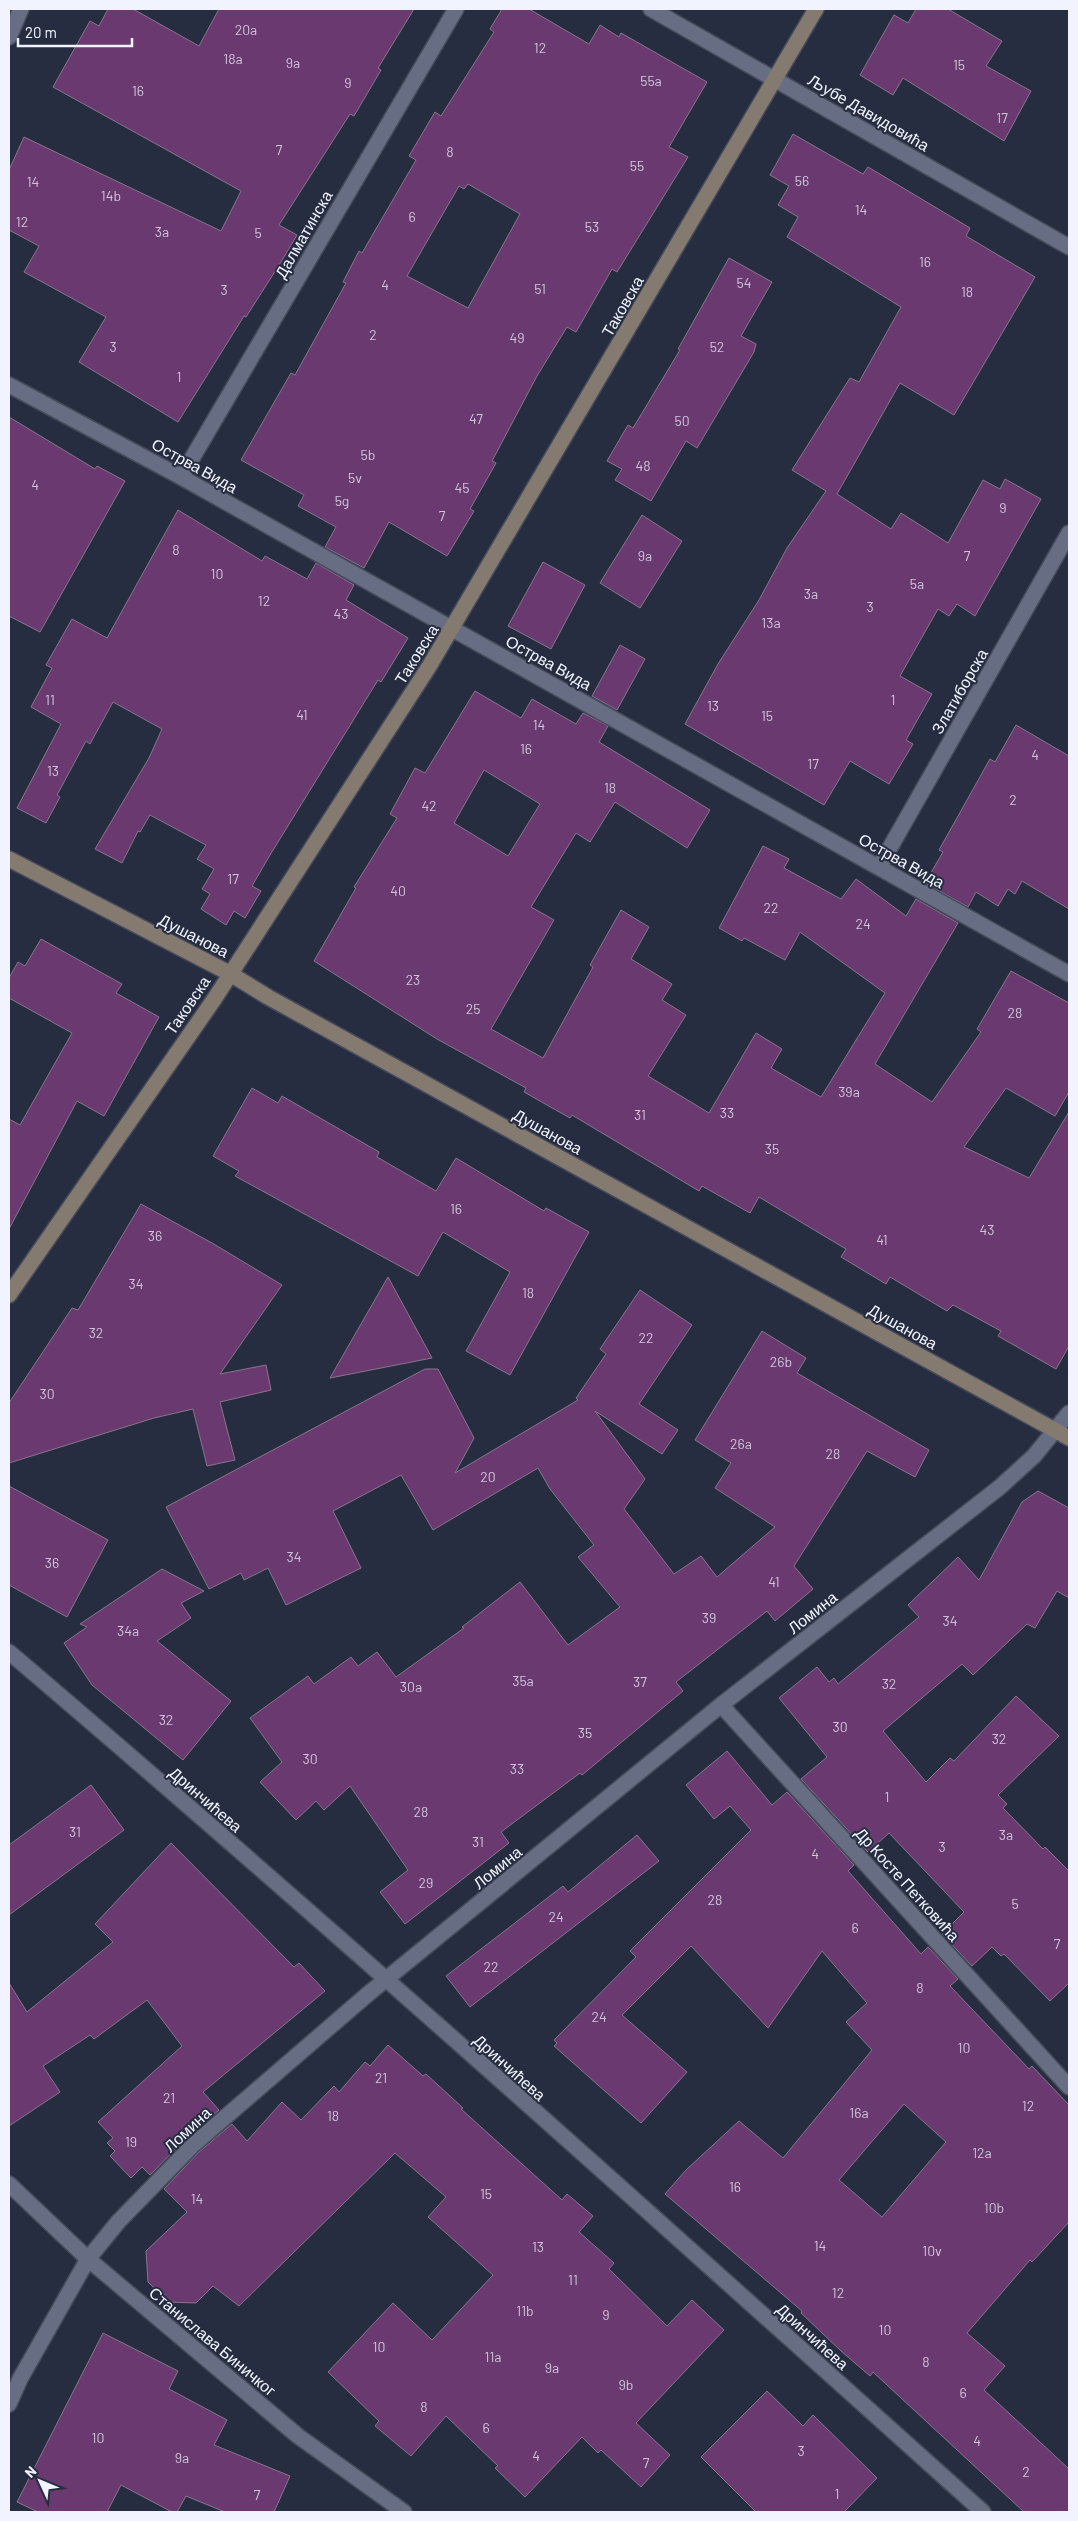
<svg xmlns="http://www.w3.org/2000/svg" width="1078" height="2521" font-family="Barlow,sans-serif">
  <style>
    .building { fill: #693970; stroke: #88768b; fill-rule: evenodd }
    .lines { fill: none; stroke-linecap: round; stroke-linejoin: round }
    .street-casing { stroke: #464b5b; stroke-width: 18 }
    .secondary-casing { stroke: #464b5b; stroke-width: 18 }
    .street { stroke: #676e84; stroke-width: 15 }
    .secondary { stroke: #847a70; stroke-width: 15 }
    .labels { text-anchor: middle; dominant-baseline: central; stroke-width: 4; stroke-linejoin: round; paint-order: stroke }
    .number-label { font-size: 14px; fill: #cfc5db }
    .street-label { font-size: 16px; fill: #f1f4ff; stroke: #272d40 }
  </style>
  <rect width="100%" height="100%" fill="#272d40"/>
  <g class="building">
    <polygon points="108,9 133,9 199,46 219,9 414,9 378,68 381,70 354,116 350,114 279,225 297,235 281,262 246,317 244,316 178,422 79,362 106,317 24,272 39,246 9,230 9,170 24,137 221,231 241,191 53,87 90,21 99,26"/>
    <path d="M502,9H529L589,44L600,25L619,37L621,33L707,82L669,147L688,157L617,272L612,269L576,332L567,327L537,376L492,461L496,463L470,509L474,511L447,556L389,522L364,568L325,547L336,527L298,506L304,495L241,460L291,373L295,375L346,283L343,282L359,251L362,253L416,160L409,156L435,112L441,116L494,32L490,29ZM468,184L520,214L468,308L407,276L459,186L464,189Z"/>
    <polygon points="916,9 948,9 1002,41 986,66 1031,91 1004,141 903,78 893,95 860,75 894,15 908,23"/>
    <polygon points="793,134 863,174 868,167 970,228 966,236 1035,277 954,415 900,383 837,494 891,529 901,513 948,543 983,480 1000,489 1005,479 1041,499 975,616 957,604 949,616 938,609 900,676 932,694 906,740 913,744 889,784 850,761 824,805 685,724 718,664 759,600 787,548 826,491 792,470 850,378 859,382 901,307 787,237 798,217 778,205 789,186 770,175"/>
    <polygon points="729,258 772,282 741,336 756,344 754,352 697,448 686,441 651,501 615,480 622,469 607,461 628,425 633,428 680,350 678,349"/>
    <polygon points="9,417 95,469 97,466 125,481 40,632 9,616"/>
    <polygon points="178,510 262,561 265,556 307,579 316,563 354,585 346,600 408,638 381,682 378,680 270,855 252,886 261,891 245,918 234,911 226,925 201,909 210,894 202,889 214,869 197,859 206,845 150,815 140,832 138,831 122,863 95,849 149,758 162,729 113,702 90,744 86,741 57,795 60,797 46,823 17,808 61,724 31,707 52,668 46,665 72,619 107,638"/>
    <polygon points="642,515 682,541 640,608 600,583"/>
    <polygon points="543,562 585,585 551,649 508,626"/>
    <polygon points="620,645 645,659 617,710 592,696"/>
    <path d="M475,691L521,718L532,699L576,724L583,713L608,726L599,742L710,810L687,848L615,802L590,842L576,833L531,907L554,920L491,1029L543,1058L593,967L590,965L621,910L649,927L631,959L672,984L662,1000L686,1015L648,1076L709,1113L756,1033L782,1049L771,1068L821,1097L885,993L800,932L785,960L744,938L742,941L719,928L763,846L789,859L784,868L841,899L856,879L906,916L916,899L958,923L875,1064L932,1102L981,1032L977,1029L1011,971L1069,1003V1092L1055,1116L1006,1088L964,1147L1029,1178L1069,1112V1346L1056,1369L998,1336L1001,1331L953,1305L947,1311L890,1277L886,1284L841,1257L846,1249L759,1197L750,1213L702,1186L699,1191L572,1115L570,1118L524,1092L526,1088L437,1039L314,961L356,888L354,887L397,818L390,814L415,768L425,773ZM484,770L540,804L508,856L454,823Z"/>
    <polygon points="1016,725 1069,756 1069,909 1022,881 1015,894 1008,889 998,906 976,892 968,907 925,883 943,852 939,850 990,759 995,762"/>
    <polygon points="41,939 122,984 116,993 159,1017 104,1116 77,1101 9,1229 9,1119 20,1125 72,1033 9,998 9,978 18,962 25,966"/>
    <polygon points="252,1088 278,1103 282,1096 379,1152 377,1157 436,1191 456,1158 544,1211 546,1208 589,1232 510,1375 466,1351 510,1272 443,1232 418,1276 235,1176 239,1171 213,1156"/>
    <polygon points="141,1204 212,1243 282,1285 220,1374 266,1365 271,1390 220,1402 235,1460 207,1466 193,1409 154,1418 9,1463 9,1403 72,1308 78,1310"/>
    <polygon points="388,1277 432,1358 330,1378"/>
    <polygon points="640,1290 692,1325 639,1404 678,1430 662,1454 595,1411 645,1479 624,1509 674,1574 701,1556 717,1577 775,1527 715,1488 731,1463 695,1440 762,1331 806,1358 797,1373 929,1450 915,1477 867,1451 794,1566 813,1589 775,1621 767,1611 676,1682 683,1691 582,1775 580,1773 501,1832 509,1843 405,1924 380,1892 408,1870 350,1786 324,1810 316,1801 296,1820 260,1782 282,1762 250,1718 308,1676 314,1684 351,1657 358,1666 377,1652 396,1677 464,1628 462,1627 520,1582 568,1645 620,1607 578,1557 594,1545 550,1489 538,1468 433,1530 401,1475 333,1511 361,1568 286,1605 268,1568 244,1580 241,1573 209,1589 166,1507 425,1369 438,1369 474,1438 455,1473 578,1400 576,1398 606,1354 600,1349"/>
    <polygon points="9,1486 108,1540 67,1617 9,1585"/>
    <polygon points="1038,1491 1069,1508 1069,1598 1057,1591 1035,1628 1027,1624 973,1675 962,1664 883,1731 926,1782 950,1758 954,1761 1016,1696 1059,1736 998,1795 1007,1804 1003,1808 1043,1849 1045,1847 1069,1871 1069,1983 1050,2001 1004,1954 1001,1956 992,1947 972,1966 942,1934 964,1912 889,1833 868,1852 801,1779 827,1757 779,1698 817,1667 829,1682 834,1678 838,1684 919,1617 908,1605 958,1557 979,1580 1022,1502"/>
    <polygon points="162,1569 204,1591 181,1603 191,1618 157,1641 231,1701 183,1760 92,1685 64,1643 87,1627 80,1624"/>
    <path d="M727,1751L772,1805L787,1792L854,1865L848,1871L921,1954L928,1947L958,1979L950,1986L1029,2069L1032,2066L1069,2105V2222L1032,2262L1030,2260L967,2333L1005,2366L984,2390L1069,2469V2512H1024L873,2372L870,2376L841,2351L801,2313L802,2311L665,2194L686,2170L739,2121L783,2158L872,2050L846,2022L867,2003L822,1951L768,2028L691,1946L622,2015L687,2072L641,2123L554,2046L557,2043L554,2040L636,1957L630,1951L751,1830L730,1806L714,1819L686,1785ZM904,2104L946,2142L882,2217L839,2180Z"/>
    <polygon points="91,1785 124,1830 9,1915 9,1845"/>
    <polygon points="637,1835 659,1861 470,2007 446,1976 563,1886 568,1892"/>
    <polygon points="171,1843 294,1967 299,1963 325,1991 203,2092 219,2110 186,2138 150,2175 142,2167 131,2178 110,2156 115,2151 107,2143 113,2138 98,2122 182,2046 147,2000 94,2039 90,2035 43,2066 60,2092 9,2126 9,1983 27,2012 113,1942 95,1924"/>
    <polygon points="388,2045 423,2076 426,2074 463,2108 461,2109 562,2200 567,2194 593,2216 579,2232 614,2263 609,2269 667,2326 692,2300 724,2330 636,2423 670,2455 641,2487 601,2450 598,2453 582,2437 525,2497 495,2468 498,2466 446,2416 411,2456 375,2426 379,2421 328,2372 393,2303 432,2340 493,2275 428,2217 446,2197 395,2153 239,2306 213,2286 196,2303 168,2302 148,2282 146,2251 187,2212 164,2189 199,2152 232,2124 247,2141 282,2102 301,2120 334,2086 339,2092 365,2062 370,2066"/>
    <polygon points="103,2333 178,2371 169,2389 227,2420 214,2445 290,2476 274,2512 225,2512 186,2496 177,2512 172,2512 121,2485 107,2512 38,2512 17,2502"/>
    <polygon points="767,2391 803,2426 813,2415 877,2478 844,2512 756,2512 701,2457"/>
  </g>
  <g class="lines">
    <g class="street-casing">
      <g id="street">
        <polyline points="651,9 1069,247"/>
        <polyline points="9,37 21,9"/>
        <polyline points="9,385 181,477 1069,974"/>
        <polyline points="181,477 456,9"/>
        <polyline points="879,867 1069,533"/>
        <path d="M9,1652C339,1933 661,2223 983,2512"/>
        <polyline points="721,1705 1069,2087"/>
        <polyline points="9,2184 88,2259 298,2436 404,2512"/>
        <polyline points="9,2404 20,2379 88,2259 118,2222 193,2145 368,1994 721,1705 1000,1487 1034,1456 1069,1413"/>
      </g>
    </g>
    <g class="secondary-casing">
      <g id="secondary">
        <polyline points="9,859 229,973 268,997 1069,1438"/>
        <polyline points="9,1295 215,998 430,665 816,9"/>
      </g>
    </g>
    <use href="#street" class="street"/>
    <use href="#secondary" class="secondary"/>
  </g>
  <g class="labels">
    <g class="number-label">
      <text x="246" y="29">20a</text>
      <text x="540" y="47">12</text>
      <text x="233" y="58">18a</text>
      <text x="293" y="62">9a</text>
      <text x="959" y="64">15</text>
      <text x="651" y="80">55a</text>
      <text x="348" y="82">9</text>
      <text x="138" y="90">16</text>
      <text x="1002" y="117">17</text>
      <text x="279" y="149">7</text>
      <text x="450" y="151">8</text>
      <text x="637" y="165">55</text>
      <text x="802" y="180">56</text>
      <text x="33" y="181">14</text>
      <text x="111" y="195">14b</text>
      <text x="861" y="209">14</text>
      <text x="412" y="216">6</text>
      <text x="22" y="221">12</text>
      <text x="592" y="226">53</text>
      <text x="162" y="231">3a</text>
      <text x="258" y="232">5</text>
      <text x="925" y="261">16</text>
      <text x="744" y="282">54</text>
      <text x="385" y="284">4</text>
      <text x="540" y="288">51</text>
      <text x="224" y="289">3</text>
      <text x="967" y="291">18</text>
      <text x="373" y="334">2</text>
      <text x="517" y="337">49</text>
      <text x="113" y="346">3</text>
      <text x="717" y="346">52</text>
      <text x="179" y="376">1</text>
      <text x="476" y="418">47</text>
      <text x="682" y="420">50</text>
      <text x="368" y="454">5b</text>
      <text x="643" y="465">48</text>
      <text x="355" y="477">5v</text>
      <text x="35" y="484">4</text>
      <text x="462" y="487">45</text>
      <text x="342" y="500">5g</text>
      <text x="1003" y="507">9</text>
      <text x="442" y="515">7</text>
      <text x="176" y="549">8</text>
      <text x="645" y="555">9a</text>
      <text x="967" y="555">7</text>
      <text x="217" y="573">10</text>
      <text x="917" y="583">5a</text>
      <text x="811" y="593">3a</text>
      <text x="264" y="600">12</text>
      <text x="870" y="606">3</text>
      <text x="341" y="613">43</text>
      <text x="771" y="622">13a</text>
      <text x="50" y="699">11</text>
      <text x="893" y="699">1</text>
      <text x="713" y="705">13</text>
      <text x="302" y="714">41</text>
      <text x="767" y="715">15</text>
      <text x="539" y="724">14</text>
      <text x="526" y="748">16</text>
      <text x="1035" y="754">4</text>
      <text x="813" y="763">17</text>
      <text x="53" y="770">13</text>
      <text x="610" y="787">18</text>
      <text x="1013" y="799">2</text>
      <text x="429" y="805">42</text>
      <text x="233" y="878">17</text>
      <text x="398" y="890">40</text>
      <text x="771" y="907">22</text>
      <text x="863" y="923">24</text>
      <text x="413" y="979">23</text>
      <text x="473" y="1008">25</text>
      <text x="1015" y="1012">28</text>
      <text x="849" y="1091">39a</text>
      <text x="727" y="1112">33</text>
      <text x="640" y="1114">31</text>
      <text x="772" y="1148">35</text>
      <text x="456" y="1208">16</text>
      <text x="987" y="1229">43</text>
      <text x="155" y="1235">36</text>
      <text x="882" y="1239">41</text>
      <text x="136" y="1283">34</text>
      <text x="528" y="1292">18</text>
      <text x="96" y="1332">32</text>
      <text x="646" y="1337">22</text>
      <text x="781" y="1361">26b</text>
      <text x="47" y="1393">30</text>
      <text x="741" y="1443">26a</text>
      <text x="833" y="1453">28</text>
      <text x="488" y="1476">20</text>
      <text x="294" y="1556">34</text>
      <text x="52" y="1562">36</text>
      <text x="774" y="1581">41</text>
      <text x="709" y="1617">39</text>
      <text x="950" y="1620">34</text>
      <text x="128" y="1630">34a</text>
      <text x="523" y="1680">35a</text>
      <text x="640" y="1681">37</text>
      <text x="889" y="1683">32</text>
      <text x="411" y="1686">30a</text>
      <text x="166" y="1719">32</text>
      <text x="840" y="1726">30</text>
      <text x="585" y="1732">35</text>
      <text x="999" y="1738">32</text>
      <text x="310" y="1758">30</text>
      <text x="517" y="1768">33</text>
      <text x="887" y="1796">1</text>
      <text x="421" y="1811">28</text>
      <text x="75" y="1831">31</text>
      <text x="1006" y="1834">3a</text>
      <text x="478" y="1841">31</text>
      <text x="942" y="1846">3</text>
      <text x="815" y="1853">4</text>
      <text x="426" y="1882">29</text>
      <text x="715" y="1899">28</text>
      <text x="1015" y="1903">5</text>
      <text x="556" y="1916">24</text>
      <text x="855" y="1927">6</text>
      <text x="1057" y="1943">7</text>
      <text x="491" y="1966">22</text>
      <text x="920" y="1987">8</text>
      <text x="599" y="2016">24</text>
      <text x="964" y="2047">10</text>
      <text x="381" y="2077">21</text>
      <text x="169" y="2097">21</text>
      <text x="1028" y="2105">12</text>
      <text x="859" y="2112">16a</text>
      <text x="333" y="2115">18</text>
      <text x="131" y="2141">19</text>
      <text x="982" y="2152">12a</text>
      <text x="735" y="2186">16</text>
      <text x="486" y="2193">15</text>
      <text x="197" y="2198">14</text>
      <text x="994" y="2207">10b</text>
      <text x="820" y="2245">14</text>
      <text x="538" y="2246">13</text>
      <text x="932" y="2250">10v</text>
      <text x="573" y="2279">11</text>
      <text x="838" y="2292">12</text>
      <text x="525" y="2310">11b</text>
      <text x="606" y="2314">9</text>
      <text x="885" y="2329">10</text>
      <text x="379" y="2346">10</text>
      <text x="493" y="2356">11a</text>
      <text x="926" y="2361">8</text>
      <text x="552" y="2367">9a</text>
      <text x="626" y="2384">9b</text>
      <text x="963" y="2392">6</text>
      <text x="424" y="2406">8</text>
      <text x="486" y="2427">6</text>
      <text x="98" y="2437">10</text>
      <text x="977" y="2440">4</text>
      <text x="801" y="2450">3</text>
      <text x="536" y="2455">4</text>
      <text x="182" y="2457">9a</text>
      <text x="646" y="2462">7</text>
      <text x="1026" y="2471">2</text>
      <text x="837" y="2493">1</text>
      <text x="257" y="2494">7</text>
    </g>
    <g class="street-label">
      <text transform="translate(869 112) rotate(30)">Љубе Давидовића</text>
      <text transform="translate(303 234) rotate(-60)">Далматинска</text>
      <text transform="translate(622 306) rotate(-60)">Таковска</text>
      <text transform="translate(195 465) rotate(29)">Острва Вида</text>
      <text transform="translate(416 654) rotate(-58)">Таковска</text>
      <text transform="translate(549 662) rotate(29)">Острва Вида</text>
      <text transform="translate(959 691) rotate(-60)">Златиборска</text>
      <text transform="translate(902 860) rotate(29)">Острва Вида</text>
      <text transform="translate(194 935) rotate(27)">Душанова</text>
      <text transform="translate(187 1005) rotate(-56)">Таковска</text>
      <text transform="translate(548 1131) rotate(29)">Душанова</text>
      <text transform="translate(903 1326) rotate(29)">Душанова</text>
      <text transform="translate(812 1612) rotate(-38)">Ломина</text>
      <text transform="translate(206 1799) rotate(41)">Дринчићева</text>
      <text transform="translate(497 1867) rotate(-39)">Ломина</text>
      <text transform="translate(908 1884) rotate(48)">Др Косте Петковића</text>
      <text transform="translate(510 2067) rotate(42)">Дринчићева</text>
      <text transform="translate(187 2129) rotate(-43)">Ломина</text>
      <text transform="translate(813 2336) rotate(42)">Дринчићева</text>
      <text transform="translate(213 2341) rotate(40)">Станислава Биничког</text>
    </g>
  </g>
  <rect width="1078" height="2521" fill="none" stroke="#f1f4ff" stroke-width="20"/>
  <g transform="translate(40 2481) rotate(314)" stroke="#272d40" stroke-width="4" paint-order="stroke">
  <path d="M0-4L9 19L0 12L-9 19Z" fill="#f1f4ff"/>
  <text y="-8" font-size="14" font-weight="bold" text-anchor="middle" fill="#f1f4ff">N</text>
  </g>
  <path d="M18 38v8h114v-8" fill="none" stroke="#f1f4ff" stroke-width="2.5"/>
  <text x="25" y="38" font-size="15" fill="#f1f4ff" stroke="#272d40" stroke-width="4" paint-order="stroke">20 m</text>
</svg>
